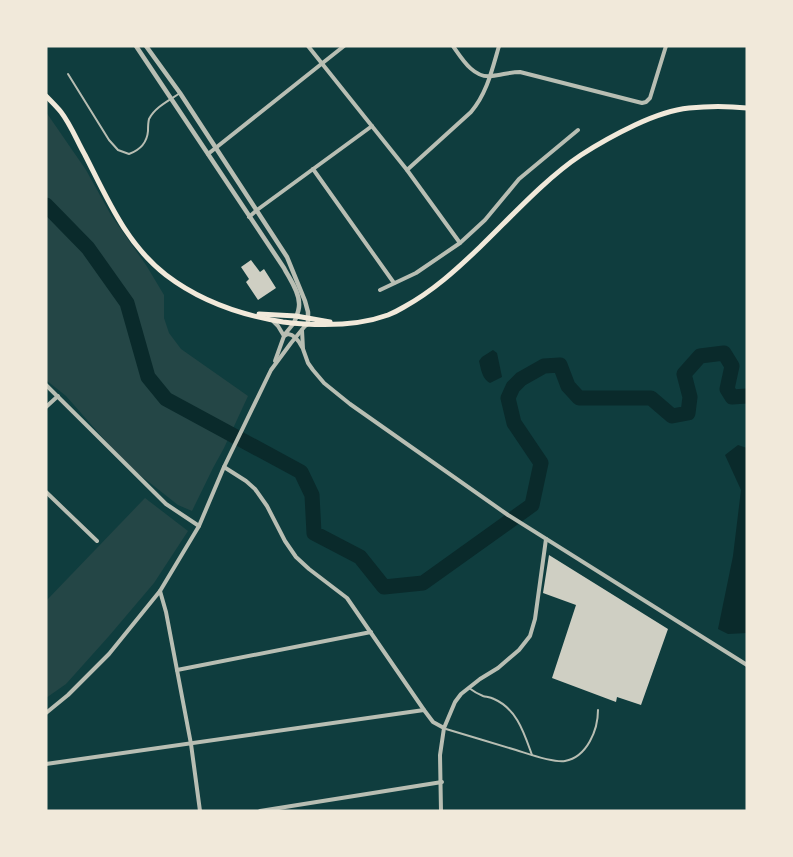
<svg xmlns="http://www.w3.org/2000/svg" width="793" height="857" font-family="Barlow,sans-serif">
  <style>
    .green { fill: #244646 }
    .water { fill: #0a2a2b }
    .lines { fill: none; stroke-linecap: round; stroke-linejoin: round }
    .river { stroke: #0a2a2b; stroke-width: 15 }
    .building { fill: #cfcfc3 }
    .service { stroke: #b8beb3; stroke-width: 2 }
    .minor { stroke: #b8beb3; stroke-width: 4 }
    .tertiary { stroke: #b8beb3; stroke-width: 4.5 }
    .secondary { stroke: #f1e9da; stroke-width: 5 }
  </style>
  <rect width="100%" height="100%" fill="#0f3d3e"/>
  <g class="green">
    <polygon points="46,112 86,170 111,215 146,265 164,295 164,318 169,333 181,349 248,396 224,448 213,468 192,511 178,505 126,464 66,396 46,380"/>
    <polygon points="145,498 188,531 154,583 109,636 66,684 46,698 46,601"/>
  </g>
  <g class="water">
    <path d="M493,350L497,353L502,377L490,383C482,379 481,369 479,361L482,357Z"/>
    <polygon points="738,445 747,448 747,633 728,634 718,629 733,556 741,490 725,455"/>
  </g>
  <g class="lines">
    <polyline class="river" points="46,205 88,248 127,303 148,377 166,399 301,472 312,495 314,533 360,557 384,587 423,583 532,505 541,463 514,423 508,398 513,387 521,379 544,366 560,365 568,386 579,398 651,398 672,416 688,413 690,397 684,374 700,356 724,353 732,366 727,389 732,397 747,396"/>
  </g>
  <g class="building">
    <polygon points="251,260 260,272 264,269 276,288 258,300 246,282 249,279 241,267"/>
    <polygon points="549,555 668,629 641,705 617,697 616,702 552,678 576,605 543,593"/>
  </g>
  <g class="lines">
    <g class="service">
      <path d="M68,74L109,140L118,150L129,154C140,150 147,143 148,131C148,126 148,123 149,119C155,107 170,100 180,93"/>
      <path d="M469,688C473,691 478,694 483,696C486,697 490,697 494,699C517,709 524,733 532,755"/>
      <path d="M446,729C469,736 493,743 516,750C529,754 553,763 565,761C587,757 598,730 598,710"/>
    </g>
    <g class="minor">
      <polyline points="308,46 407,170 460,243"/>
      <path d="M453,46C462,59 474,79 492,76C502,75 510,72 520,72L642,103L646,102L650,98L666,46"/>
      <polyline points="208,154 344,46"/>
      <polyline points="313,169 394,283"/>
      <path d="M407,170L471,112C487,93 492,70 499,46"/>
      <polyline points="249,217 257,210 372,126"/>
      <polyline points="380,290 416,273 460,243 485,220 519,179 578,130"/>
      <polyline points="273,321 278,326 284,336 275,361"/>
      <polyline points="302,330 303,349 308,363 313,370 324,383 350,404 508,515 747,665"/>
      <polyline points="285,334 294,323"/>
      <path d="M284,336L288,334C295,335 299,341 302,347"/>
      <polyline points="46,385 166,504 199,526"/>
      <polyline points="46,407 58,396"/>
      <polyline points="224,467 246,481 255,489 267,506 285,541 296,557 309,569 347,598 424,710 433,722 444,728 440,755 441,811"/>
      <polyline points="46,492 97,541"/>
      <polyline points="160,591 166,612 191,744 200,811"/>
      <polyline points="177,670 371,632"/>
      <polyline points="46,713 68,695 109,654 160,591 199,526 224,467 271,370 291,343 305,326 308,324"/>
      <polyline points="444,728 455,702 461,694 480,679 498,668 519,650 530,636 535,619 546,539"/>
      <polyline points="46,764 424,710"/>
      <polyline points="260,811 442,782"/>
    </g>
    <g class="tertiary">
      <path d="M136,46L284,268C289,278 299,291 299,303C300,310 296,317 294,323"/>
      <polyline points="146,46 180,93 287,257 305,301 308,312 308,324"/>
    </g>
    <g class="secondary">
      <path d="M46,96C51,101 57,107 61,112C71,125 77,141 85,155C107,198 126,244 166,275C200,301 240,315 283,322C317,326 355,327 388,315C393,313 399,310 404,307C433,291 456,270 480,247C511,217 545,179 581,155C598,144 616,134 635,125C652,117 670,110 689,108C708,106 728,106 747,108"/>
      <polyline points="259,314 296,316 330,322"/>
    </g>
  </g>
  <rect width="793" height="857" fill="none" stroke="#f1e9da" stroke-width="95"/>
</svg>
